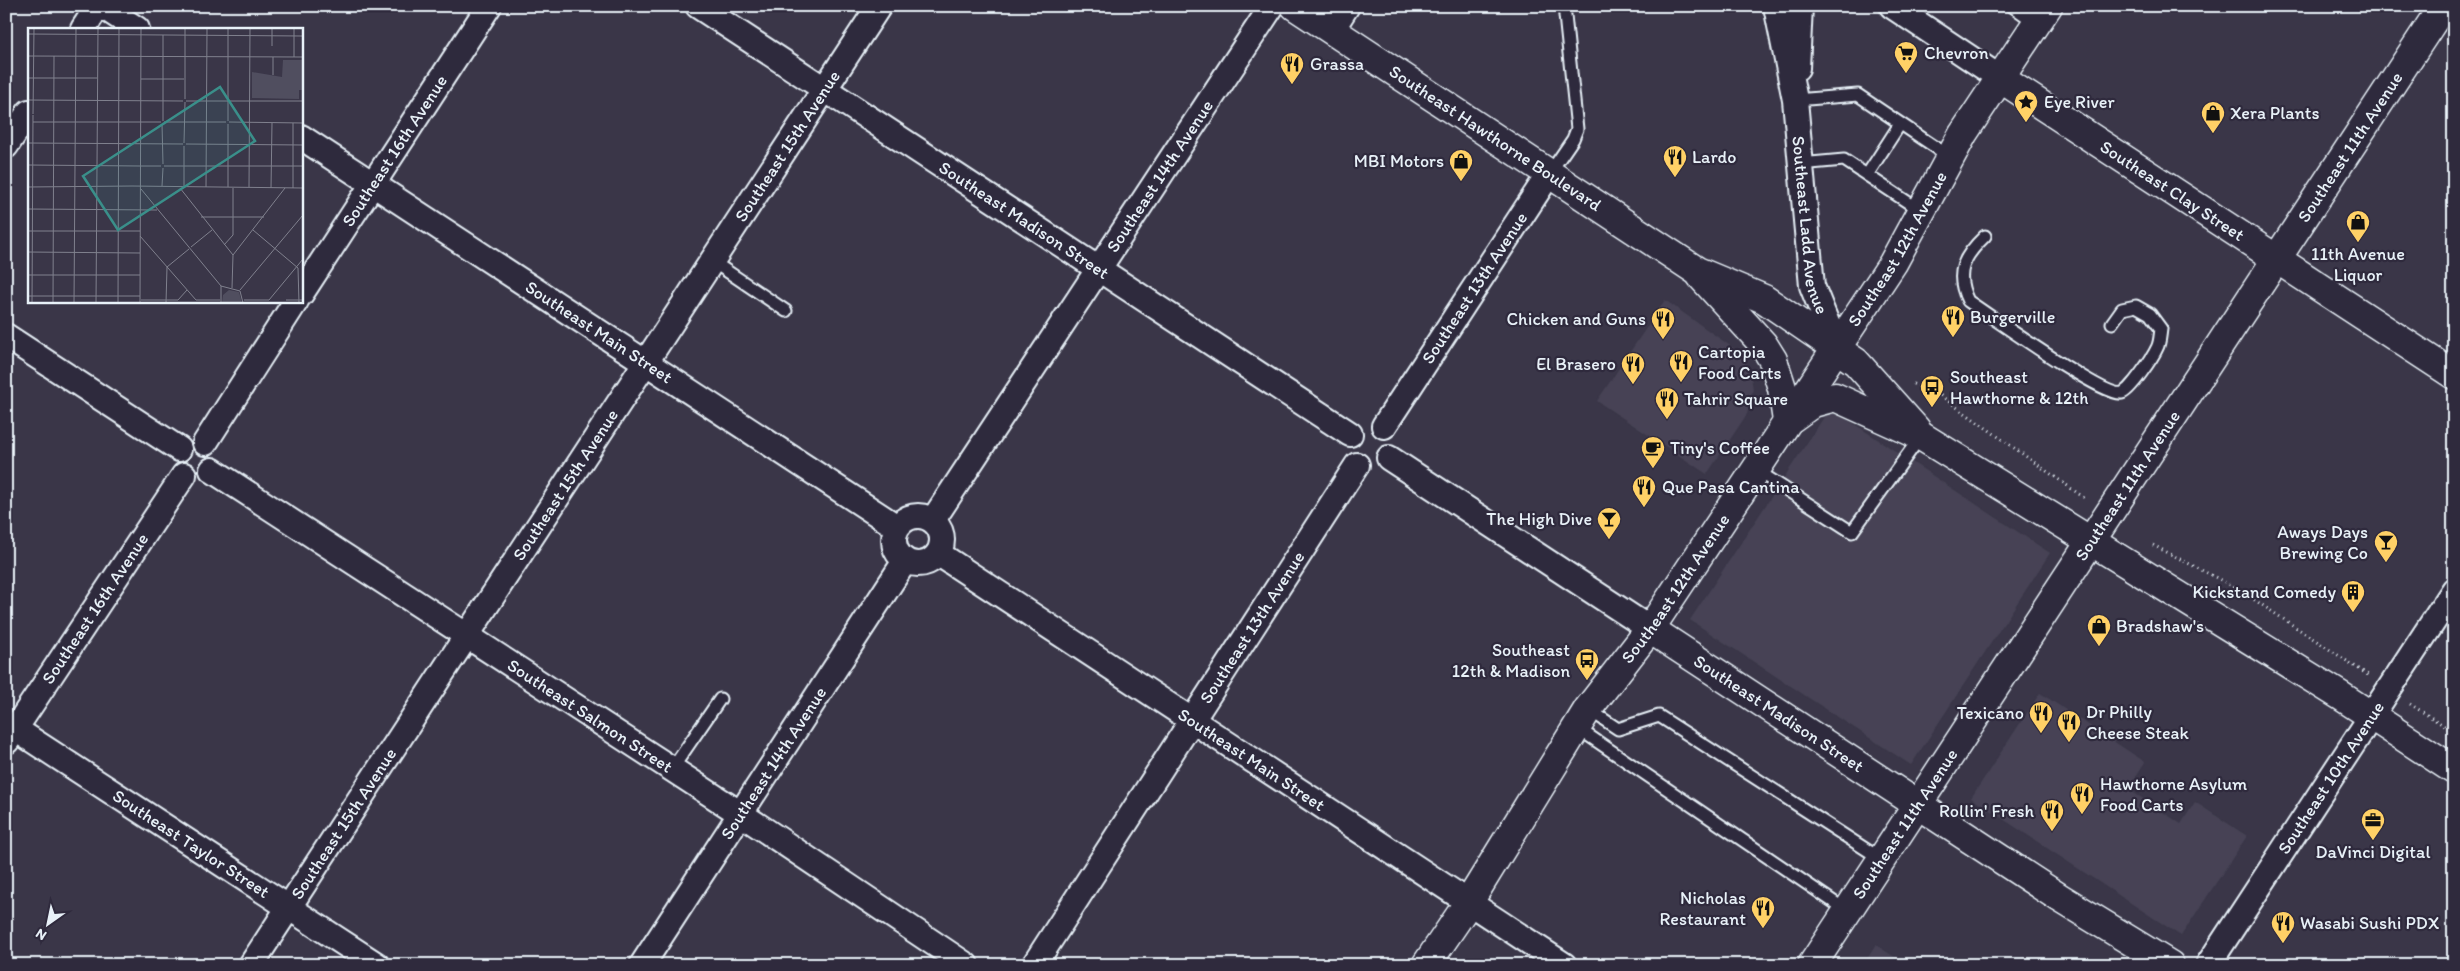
<svg xmlns="http://www.w3.org/2000/svg" width="2460" height="971" font-family="Itim,sans-serif">
  <style>
    .built { fill: #464354 }
    .lines { fill: none; stroke-linecap: round; stroke-linejoin: round }
    .lane-casing { stroke: #e8f1f8; stroke-width: 15 }
    .street-casing { stroke: #e8f1f8; stroke-width: 28 }
    .secondary-casing { stroke: #e8f1f8; stroke-width: 31 }
    .path { stroke: #e8f1f8; stroke-width: 3; stroke-dasharray: 1 4; stroke-linecap: butt }
    .lane { stroke: #2f2a3d; stroke-width: 11 }
    .street { stroke: #2f2a3d; stroke-width: 24 }
    .secondary { stroke: #2f2a3d; stroke-width: 28 }
    .labels { text-anchor: middle; dominant-baseline: central; stroke-width: 4.5; stroke-linejoin: round; paint-order: stroke }
    .poi-label { font-size: 18px; fill: #e8f1f8; stroke: #2f2a3d; text-anchor: start }
    .street-label { font-size: 18px; fill: #e8f1f8; stroke: #2f2a3d }
    .inset-road { fill: none; stroke: #80818e; stroke-width: 1 }
    .view { fill: #3a8f8a; fill-opacity: 0.15; stroke: #3a8f8a; stroke-width: 2.5 }
    .inset-edge { fill: none; stroke: #e8f1f8; stroke-width: 2.5 }
  </style>
  <rect width="100%" height="100%" fill="#3a3648"/>
  <filter id="ink" filterUnits="userSpaceOnUse"><feTurbulence type="fractalNoise" baseFrequency=".02" numOctaves="2"/><feDisplacementMap in="SourceGraphic" scale="10" xChannelSelector="R" yChannelSelector="G"/><feConvolveMatrix kernelMatrix="1 2 1 2 8 2 1 2 1" color-interpolation-filters="sRGB"/></filter>
  <g filter="url(#ink)">
    <g class="built">
      <polygon points="1665,300 1736,350 1746,362 1751,376 1753,389 1747,414 1707,474 1597,401"/>
      <polygon points="1830,408 2050,553 1911,765 1690,620"/>
      <polygon points="2040,693 2145,762 2128,789 2181,824 2195,802 2247,836 2181,936 1971,798"/>
      <polygon points="1876,945 1907,965 1863,965"/>
    </g>
    <g class="lines">
      <g class="lane-casing">
        <g id="lane">
          <polyline points="2012,6 2036,23"/>
          <polyline points="1795,100 1858,95 1950,157"/>
          <polyline points="1800,164 1844,160 1921,211"/>
          <polyline points="1549,174 1573,139 1577,129 1564,6"/>
          <polyline points="1867,175 1900,124"/>
          <path d="M1985,236C1964,256 1954,273 1968,301C1989,315 2105,398 2122,393C2130,391 2153,357 2157,348C2160,343 2160,335 2161,329L2150,314L2136,306L2122,309L2112,323"/>
          <polyline points="712,261 786,311"/>
          <polyline points="1756,470 1852,532 1921,436"/>
          <polyline points="1588,709 1618,729 1659,716 1881,859"/>
          <polyline points="1576,727 1847,911"/>
          <polyline points="672,769 720,699"/>
        </g>
      </g>
      <g class="street-casing">
        <g id="street">
          <polyline points="102,6 137,29"/>
          <path id="s1" d="M698,6L1350,434"/>
          <path id="s2" d="M1776,6L1795,100L1812,286L1837,348"/>
          <polyline points="1892,6 2000,78"/>
          <polyline points="83,29 98,6"/>
          <polyline points="1331,31 1347,6"/>
          <polyline points="1797,68 1800,6"/>
          <path id="s3" d="M301,137L897,527"/>
          <polyline points="6,146 29,112"/>
          <path id="s4" d="M301,294L489,6"/>
          <polyline points="6,336 179,449"/>
          <path id="s5" d="M1384,426L1549,174"/>
          <polyline points="205,443 296,301"/>
          <polyline points="1389,458 1650,629"/>
          <path id="s6" d="M212,470L741,814L966,965"/>
          <circle cx="918" cy="540" r="24"/>
          <path id="s7" d="M933,520L1272,6"/>
          <path id="s8" d="M939,554L1564,965"/>
          <path id="s9" d="M6,723L377,965"/>
          <path id="s10" d="M7,741L184,475"/>
          <path id="s11" d="M251,965L879,6"/>
          <path id="s12" d="M642,965L905,561"/>
          <path id="s13" d="M1034,965L1357,465"/>
          <path id="s14" d="M2208,965L2454,590"/>
        </g>
      </g>
      <g class="secondary-casing">
        <g id="secondary">
          <path id="s15" d="M1295,6L1697,271L1764,299L1856,362L1916,429"/>
          <path id="s16" d="M2000,78L2454,375"/>
          <polyline points="1701,276 1763,344 1773,360 1782,388 1787,421"/>
          <polyline points="1792,418 1813,403 1835,397 1921,436 2341,696 2454,770"/>
          <path id="s17" d="M1650,629L2060,898L2170,965"/>
          <path id="s18" d="M1426,965L1469,902L1588,709L1650,629L1893,263L1963,134L2048,6"/>
          <path id="s19" d="M1812,965L2443,6"/>
        </g>
      </g>
      <g class="path">
        <polyline points="1913,384 1934,391 2086,499"/>
        <polyline points="2153,545 2238,589 2368,675"/>
        <polyline points="2410,704 2454,732"/>
      </g>
      <use href="#lane" class="lane"/>
      <use href="#street" class="street"/>
      <use href="#secondary" class="secondary"/>
    </g>
  </g>
  <defs>
    <g id="supermarket-pin" transform="scale(1.25)"><path d="M0 17L-7.5 6A9.5 9.5 0 1 1 7.5 6Z" fill="#ffd166" stroke="#2f2a3d"/><path d="M-6-5.5h2.5l.6 2H6L4.5 2H-2.5L-4.4-4H-6ZM-1.5 3.2a1.3 1.3 0 1 0 .1 0ZM3 3.2a1.3 1.3 0 1 0 .1 0Z" fill="#111"/></g>
    <g id="restaurant-pin" transform="scale(1.25)"><path d="M0 17L-7.5 6A9.5 9.5 0 1 1 7.5 6Z" fill="#ffd166" stroke="#2f2a3d"/><path d="M-5-6h1v4h1v-4h1v4h1v-4h1v5L-1.5 .5V6h-2V.5L-5-1ZM5-6V6H3V1.5H1.5Q1.5-4 5-6Z" fill="#111"/></g>
    <g id="sight-pin" transform="scale(1.25)"><path d="M0 17L-7.5 6A9.5 9.5 0 1 1 7.5 6Z" fill="#ffd166" stroke="#2f2a3d"/><path d="M0-6L1.8-2.2L6-1.7L2.9 1.2L3.7 5.4L0 3.3L-3.7 5.4L-2.9 1.2L-6-1.7L-1.8-2.2Z" fill="#111"/></g>
    <g id="shop-pin" transform="scale(1.25)"><path d="M0 17L-7.5 6A9.5 9.5 0 1 1 7.5 6Z" fill="#ffd166" stroke="#2f2a3d"/><path d="M-5-2.5h2.3a2.7 3.5 0 0 1 5.4 0H5L5.5 6h-11ZM-1.5-2.5h3a1.5 2.3 0 0 0-3 0Z" fill="#111"/></g>
    <g id="bus-pin" transform="scale(1.25)"><path d="M0 17L-7.5 6A9.5 9.5 0 1 1 7.5 6Z" fill="#ffd166" stroke="#2f2a3d"/><path d="M-5-6H5V4H4V6H2V4H-2V6H-4V4H-5ZM-3.5-4V0h7V-4ZM-3.5 1.2v1.5H-2V1.2ZM2 1.2v1.5H3.5V1.2Z" fill="#111"/></g>
    <g id="cafe-pin" transform="scale(1.25)"><path d="M0 17L-7.5 6A9.5 9.5 0 1 1 7.5 6Z" fill="#ffd166" stroke="#2f2a3d"/><path d="M-5.5-4.5H6V0H3Q3 3.5 0 3.5H-2.5Q-5.5 3.5-5.5 0ZM3-3.2v2h1.7v-2ZM-6 4.5H4V6H-6Z" fill="#111"/></g>
    <g id="bar-pin" transform="scale(1.25)"><path d="M0 17L-7.5 6A9.5 9.5 0 1 1 7.5 6Z" fill="#ffd166" stroke="#2f2a3d"/><path d="M-6-5H6L.8 .8V4.5H3.5V6h-7V4.5H-.8V.8Z" fill="#111"/></g>
    <g id="building-pin" transform="scale(1.25)"><path d="M0 17L-7.5 6A9.5 9.5 0 1 1 7.5 6Z" fill="#ffd166" stroke="#2f2a3d"/><path d="M-4-6H4V6H1V3H-1V6H-4ZM-2.5-4.3h1.7v1.8h-1.7ZM.8-4.3h1.7v1.8H.8ZM-2.5-1h1.7V.8h-1.7ZM.8-1h1.7V.8H.8Z" fill="#111"/></g>
    <g id="office-pin" transform="scale(1.25)"><path d="M0 17L-7.5 6A9.5 9.5 0 1 1 7.5 6Z" fill="#ffd166" stroke="#2f2a3d"/><path d="M-6-3h4V-5.5h4V-3h4V5H-6ZM-1-4.5V-3h2v-1.5ZM-6 0V1H6V0Z" fill="#111"/></g>
  </defs>
  <g fill-rule="evenodd">
    <use href="#supermarket-pin" x="1906" y="53"/>
    <use href="#restaurant-pin" x="1292" y="64"/>
    <use href="#sight-pin" x="2026" y="102"/>
    <use href="#shop-pin" x="2213" y="113"/>
    <use href="#restaurant-pin" x="1675" y="157"/>
    <use href="#shop-pin" x="1461" y="161"/>
    <use href="#shop-pin" x="2358" y="222"/>
    <use href="#restaurant-pin" x="1953" y="317"/>
    <use href="#restaurant-pin" x="1663" y="319"/>
    <use href="#restaurant-pin" x="1681" y="362"/>
    <use href="#restaurant-pin" x="1633" y="364"/>
    <use href="#bus-pin" x="1932" y="387"/>
    <use href="#restaurant-pin" x="1667" y="399"/>
    <use href="#cafe-pin" x="1653" y="448"/>
    <use href="#restaurant-pin" x="1644" y="487"/>
    <use href="#bar-pin" x="1609" y="519"/>
    <use href="#bar-pin" x="2386" y="542"/>
    <use href="#building-pin" x="2353" y="592"/>
    <use href="#shop-pin" x="2099" y="626"/>
    <use href="#bus-pin" x="1587" y="660"/>
    <use href="#restaurant-pin" x="2041" y="713"/>
    <use href="#restaurant-pin" x="2069" y="722"/>
    <use href="#restaurant-pin" x="2082" y="794"/>
    <use href="#restaurant-pin" x="2052" y="811"/>
    <use href="#office-pin" x="2373" y="820"/>
    <use href="#restaurant-pin" x="1763" y="908"/>
    <use href="#restaurant-pin" x="2283" y="923"/>
  </g>
  <g class="labels">
    <g class="poi-label">
      <text x="1924" y="53">Chevron</text>
      <text x="1310" y="64">Grassa</text>
      <text x="2044" y="102">Eye River</text>
      <text x="2230" y="113">Xera Plants</text>
      <text x="1692" y="157">Lardo</text>
      <text x="1444" y="161" text-anchor="end">MBI Motors</text>
      <text x="2358" y="254" text-anchor="middle">11th Avenue<tspan x="2358" dy="21">Liquor</tspan></text>
      <text x="1970" y="317">Burgerville</text>
      <text x="1646" y="319" text-anchor="end">Chicken and Guns</text>
      <text x="1698" y="352">Cartopia<tspan x="1698" dy="21">Food Carts</tspan></text>
      <text x="1616" y="364" text-anchor="end">El Brasero</text>
      <text x="1950" y="377">Southeast<tspan x="1950" dy="21">Hawthorne &amp; 12th</tspan></text>
      <text x="1684" y="399">Tahrir Square</text>
      <text x="1670" y="448">Tiny's Coffee</text>
      <text x="1662" y="487">Que Pasa Cantina</text>
      <text x="1592" y="519" text-anchor="end">The High Dive</text>
      <text x="2368" y="532" text-anchor="end">Aways Days<tspan x="2368" dy="21">Brewing Co</tspan></text>
      <text x="2336" y="592" text-anchor="end">Kickstand Comedy</text>
      <text x="2116" y="626">Bradshaw's</text>
      <text x="1570" y="650" text-anchor="end">Southeast<tspan x="1570" dy="21">12th &amp; Madison</tspan></text>
      <text x="2086" y="712">Dr Philly<tspan x="2086" dy="21">Cheese Steak</tspan></text>
      <text x="2024" y="713" text-anchor="end">Texicano</text>
      <text x="2100" y="784">Hawthorne Asylum<tspan x="2100" dy="21">Food Carts</tspan></text>
      <text x="2034" y="811" text-anchor="end">Rollin' Fresh</text>
      <text x="2373" y="852" text-anchor="middle">DaVinci Digital</text>
      <text x="1746" y="898" text-anchor="end">Nicholas<tspan x="1746" dy="21">Restaurant</tspan></text>
      <text x="2300" y="923">Wasabi Sushi PDX</text>
    </g>
    <g class="street-label">
      <text stroke="none"><textPath href="#s15" startOffset="240">Southeast Hawthorne Boulevard</textPath></text>
      <text stroke="none"><textPath href="#s11" startOffset="979">Southeast 15th Avenue</textPath></text>
      <text stroke="none"><textPath href="#s19" startOffset="979">Southeast 11th Avenue</textPath></text>
      <text stroke="none"><textPath href="#s4" startOffset="171">Southeast 16th Avenue</textPath></text>
      <text stroke="none"><textPath href="#s7" startOffset="412">Southeast 14th Avenue</textPath></text>
      <text stroke="none"><textPath href="#s16" startOffset="206">Southeast Clay Street</textPath></text>
      <text stroke="none"><textPath href="#s1" startOffset="390">Southeast Madison Street</textPath></text>
      <text stroke="none"><textPath href="#s2" startOffset="222">Southeast Ladd Avenue</textPath></text>
      <text stroke="none"><textPath href="#s18" startOffset="858">Southeast 12th Avenue</textPath></text>
      <text stroke="none"><textPath href="#s5" startOffset="165">Southeast 13th Avenue</textPath></text>
      <text stroke="none"><textPath href="#s3" startOffset="356">Southeast Main Street</textPath></text>
      <text stroke="none"><textPath href="#s11" startOffset="574">Southeast 15th Avenue</textPath></text>
      <text stroke="none"><textPath href="#s19" startOffset="574">Southeast 11th Avenue</textPath></text>
      <text stroke="none"><textPath href="#s18" startOffset="452">Southeast 12th Avenue</textPath></text>
      <text stroke="none"><textPath href="#s10" startOffset="159">Southeast 16th Avenue</textPath></text>
      <text stroke="none"><textPath href="#s13" startOffset="402">Southeast 13th Avenue</textPath></text>
      <text stroke="none"><textPath href="#s17" startOffset="154">Southeast Madison Street</textPath></text>
      <text stroke="none"><textPath href="#s6" startOffset="451">Southeast Salmon Street</textPath></text>
      <text stroke="none"><textPath href="#s8" startOffset="374">Southeast Main Street</textPath></text>
      <text stroke="none"><textPath href="#s12" startOffset="241">Southeast 14th Avenue</textPath></text>
      <text stroke="none"><textPath href="#s14" startOffset="224">Southeast 10th Avenue</textPath></text>
      <text stroke="none"><textPath href="#s11" startOffset="169">Southeast 15th Avenue</textPath></text>
      <text stroke="none"><textPath href="#s19" startOffset="169">Southeast 11th Avenue</textPath></text>
      <text stroke="none"><textPath href="#s9" startOffset="221">Southeast Taylor Street</textPath></text>
    </g>
  </g>
  <g transform="translate(28 28)">
    <rect width="275" height="275" fill="#3a3648"/>
    <path d="M255,32H275V62H271V71L224,70V44L254,49ZM201,262L211,264L214,275H194L195,267Z" fill="#504e5f"/>
    <path class="inset-road" d="M244,0V18M266,0V29M0,6L275,8M0,28L275,29M245,47V29M0,50H69M113,51H156M157,71V0M0,72L155,73M158,73H275M5,86L6,0M135,93V7M200,93V0M5,94H133M136,94H198M201,94L275,95M265,95V160M134,96L135,136M0,115L155,116M156,115L157,74M158,116L275,117M0,137L112,138M112,138H133M136,138H275M104,158L275,160M134,158L135,140M0,159L104,158M156,159V118M178,159L179,0M200,159V96M221,159L222,0M152,160L205,227M243,160L244,95M113,161L193,258L212,263L215,275M0,181L129,182M173,189H236M225,202L270,240L271,275M0,203H112M112,208L168,272M196,217L205,207V160M163,219L184,202M0,224L112,225M205,227L257,160M0,247H112M204,260L205,227M212,262L275,187M0,268H112M113,272H150L159,262M168,272H192M216,272H241M241,272L275,231M258,272H275M4,275L5,87M25,275L26,28M46,275L48,0M68,275L70,0M90,275L91,0M112,275L113,0M138,275L139,239L161,221M193,275V258"/>
    <path class="view" d="M192,59L227,113L90,202L55,148Z"/>
    <rect width="275" height="275" class="inset-edge"/>
  </g>
  <rect width="2460" height="971" fill="none" stroke="#2f2a3d" stroke-width="25"/>
  <rect x="12" y="12" width="2435" height="946" fill="none" stroke="#e8f1f8" stroke-width="2" filter="url(#ink)"/>
  <g transform="translate(48 924) rotate(213)" stroke="#2f2a3d" stroke-width="4" paint-order="stroke">
  <path d="M0-4L9 19L0 12L-9 19Z" fill="#e8f1f8"/>
  <text y="-8" font-size="14" font-weight="bold" text-anchor="middle" fill="#e8f1f8">N</text>
  </g>
</svg>
